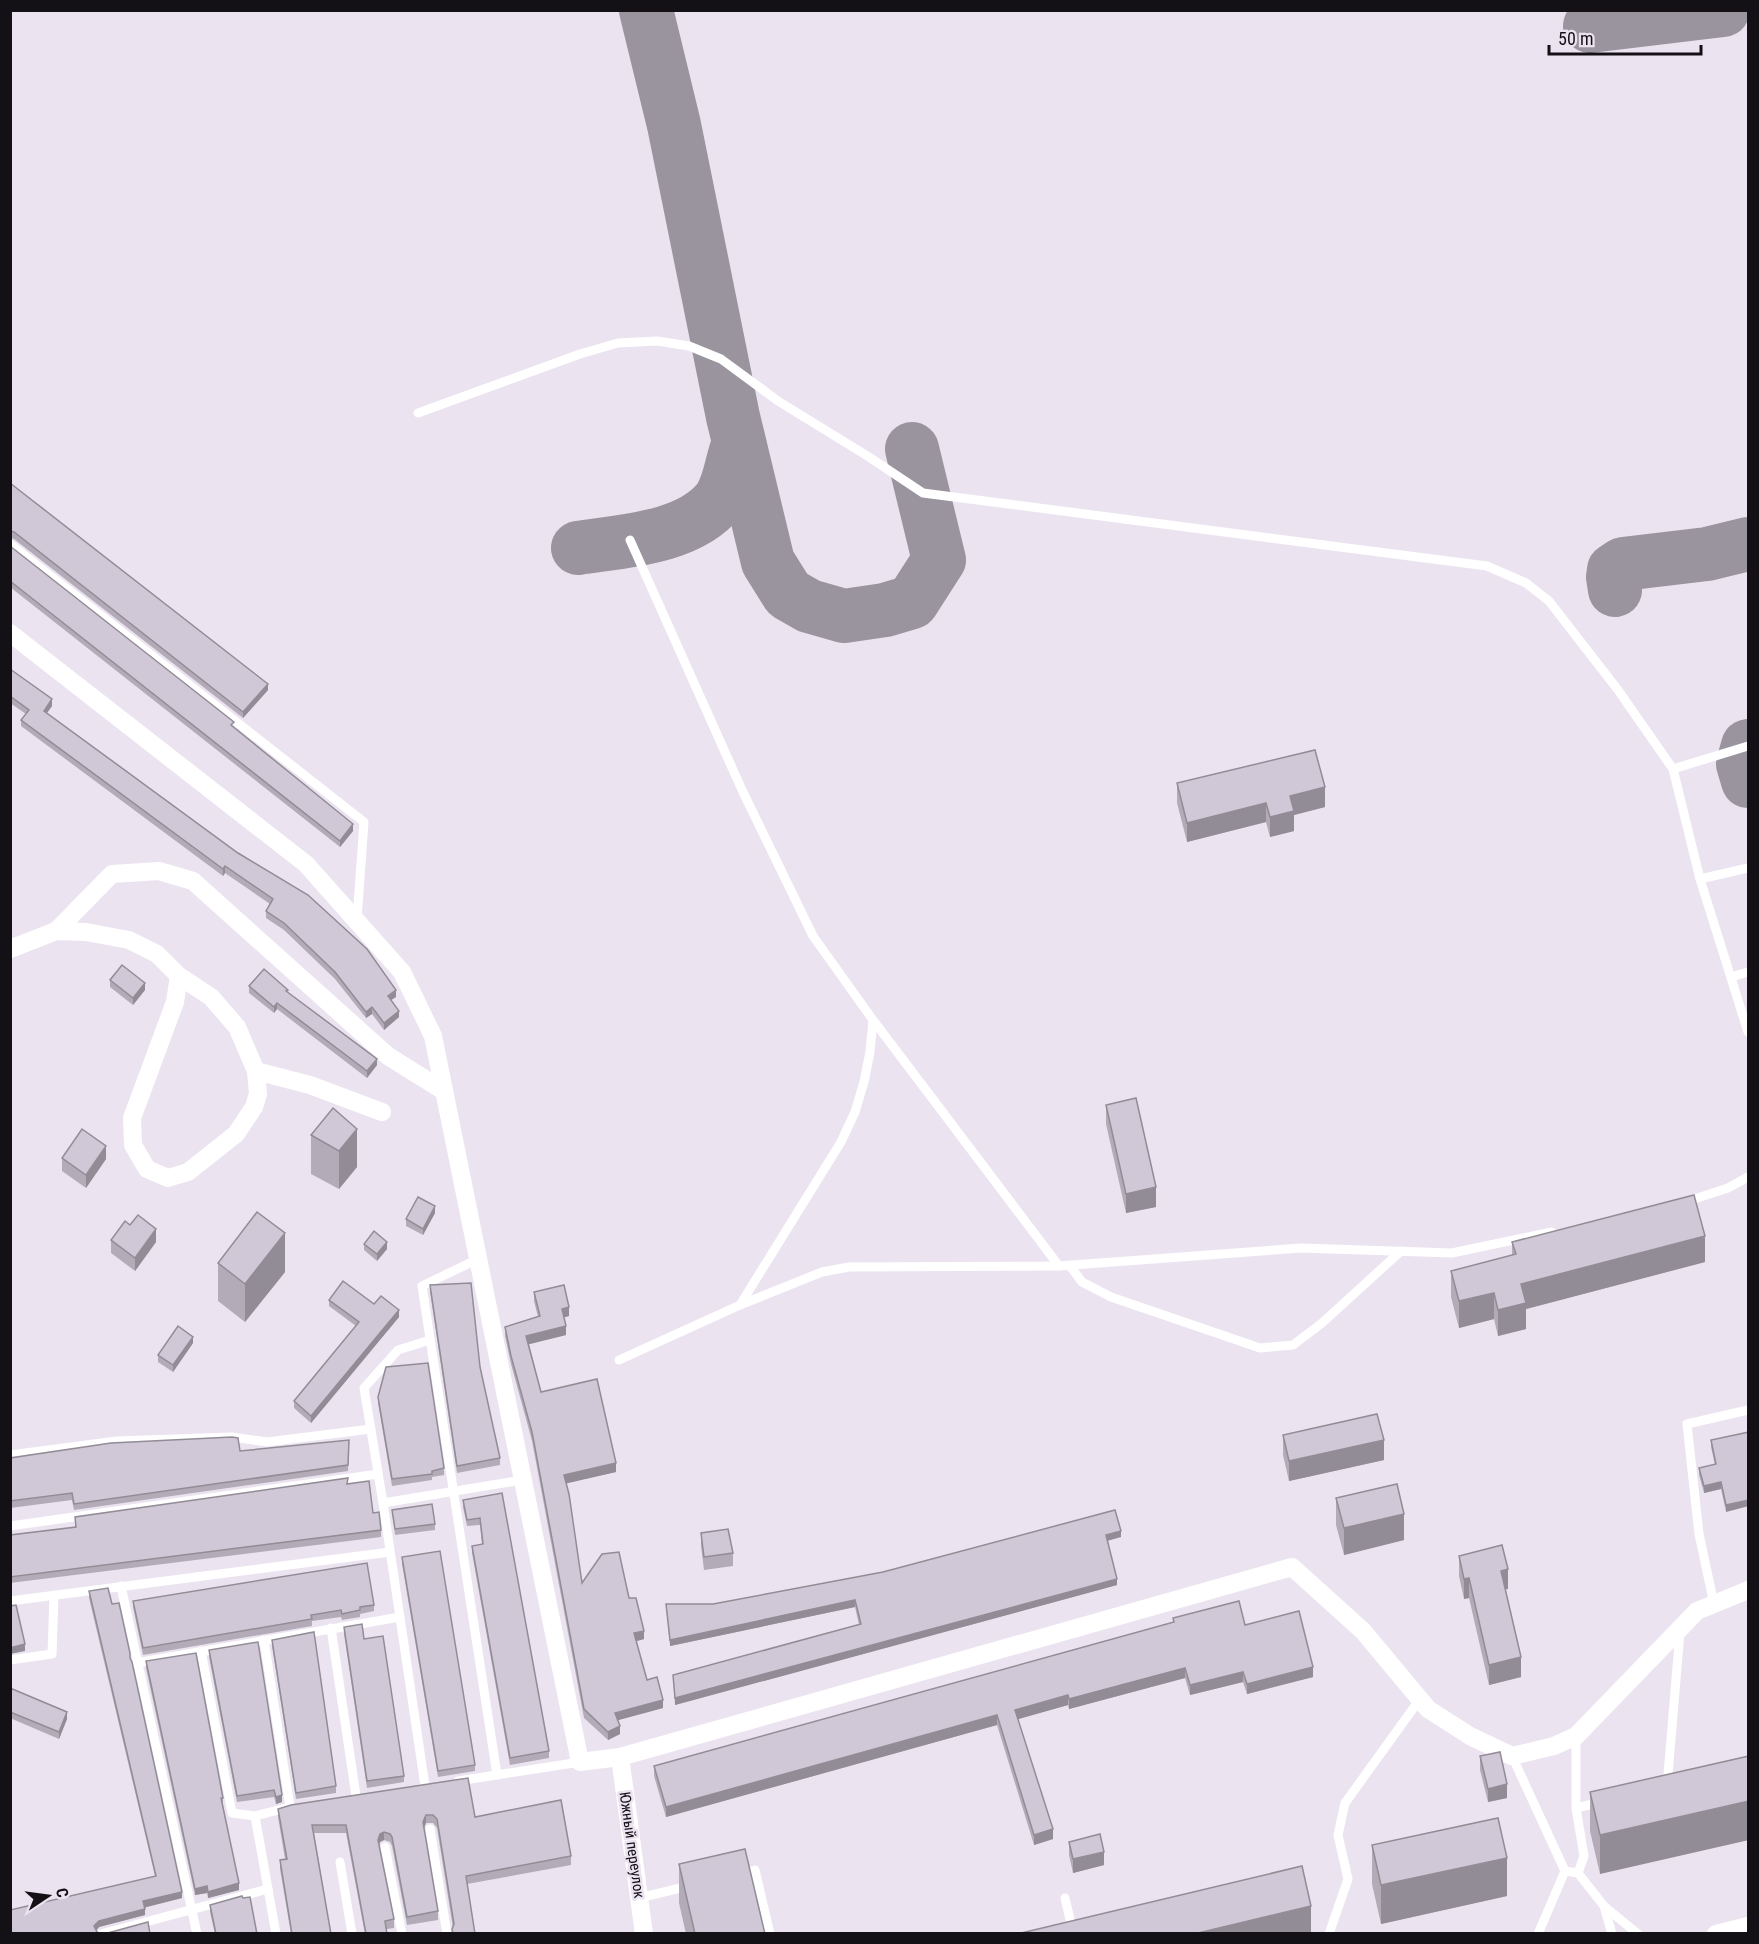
<svg xmlns="http://www.w3.org/2000/svg" width="1759" height="1944" font-family="'Roboto Condensed',sans-serif">
  <style>
    .lines { fill: none; stroke-linecap: round; stroke-linejoin: round }
    .taxiway { stroke: #9a949e; stroke-width: 54 }
    .service { stroke: #fff; stroke-width: 9 }
    .minor { stroke: #fff; stroke-width: 18 }
    .wall { fill: #b3acb8 }
    .shaded-wall { fill: #928c96 }
    .building { fill: #d0c8d6; stroke: #928c96; stroke-width: 1.5 }
    .labels { text-anchor: middle; dominant-baseline: central; stroke-width: 5; stroke-linejoin: round; paint-order: stroke }
    .street-label { font-size: 15px; fill: #141116; stroke: #ece3f1 }
  </style>
  <rect width="100%" height="100%" fill="#ece3f1"/>
  <g class="lines">
    <g class="taxiway">
      <polyline points="646,10 674,125 733,417 768,562 788,594 809,606 844,616 885,610 912,602 939,560 912,449"/>
      <polyline points="1590,26 1723,10"/>
      <path d="M578,548C623,541 689,538 719,500C731,483 731,461 739,443"/>
      <polyline points="1615,590 1613,577 1614,570 1623,564 1707,554 1748,544"/>
      <polyline points="1748,746 1743,764 1748,781"/>
    </g>
    <g class="service">
      <polyline points="418,413 580,354 618,343 657,341 689,346 721,359 778,401 869,457 923,493 1487,566 1526,583 1549,601 1618,690 1673,769 1748,746"/>
      <polyline points="630,540 742,790 813,936 873,1020 1059,1266"/>
      <polyline points="10,544 364,822 357,919"/>
      <polyline points="1673,769 1700,879 1748,1032"/>
      <polyline points="1700,879 1748,868"/>
      <polyline points="1731,977 1748,972"/>
      <polyline points="1685,1202 1728,1188 1748,1177"/>
      <polyline points="478,1259 422,1286 497,1775"/>
      <polyline points="1070,1266 1082,1282 1111,1297 1260,1348 1293,1345 1322,1323 1401,1251"/>
      <polyline points="740,1305 841,1142 855,1112 864,1082 870,1052 873,1020"/>
      <polyline points="619,1360 740,1305 822,1272 849,1267 1059,1266 1301,1248 1452,1253 1552,1232"/>
      <polyline points="10,1455 117,1441 232,1437 267,1442 371,1429"/>
      <polyline points="383,1503 364,1388 398,1350 430,1340"/>
      <polyline points="10,1526 378,1474"/>
      <polyline points="121,1586 197,1934"/>
      <polyline points="10,1601 390,1552"/>
      <polyline points="1714,1604 1699,1534 1687,1424 1748,1410"/>
      <polyline points="331,1628 356,1796"/>
      <polyline points="264,1640 290,1807"/>
      <polyline points="201,1651 232,1813 255,1816"/>
      <polyline points="10,1660 52,1654 54,1595"/>
      <polyline points="136,1663 400,1617"/>
      <polyline points="1576,1736 1576,1808 1584,1856 1578,1873 1604,1906 1612,1934"/>
      <polyline points="1512,1756 1565,1871 1578,1873"/>
      <polyline points="458,1781 580,1762"/>
      <polyline points="425,1786 383,1503 522,1480"/>
      <polyline points="1667,1786 1680,1632"/>
      <polyline points="1576,1808 1602,1802"/>
      <polyline points="430,1829 447,1934"/>
      <polyline points="385,1847 402,1934"/>
      <polyline points="340,1862 352,1934"/>
      <polyline points="741,1874 755,1870 770,1934"/>
      <polyline points="639,1898 689,1886"/>
      <polyline points="1065,1898 1073,1932 1067,1934"/>
      <polyline points="1605,1907 1638,1934"/>
      <polyline points="101,1934 268,1889"/>
      <polyline points="276,1934 255,1816 290,1807"/>
      <polyline points="1329,1934 1348,1879 1338,1835 1345,1803 1420,1699"/>
      <polyline points="1538,1934 1565,1871"/>
    </g>
    <g class="minor">
      <polyline points="10,633 306,864 402,972 433,1036 580,1762 620,1757 1292,1567 1363,1631 1428,1709 1470,1736 1512,1756 1554,1746 1576,1736 1697,1611 1748,1590"/>
      <polyline points="56,931 112,874 159,871 193,881 388,1056 444,1091"/>
      <polyline points="10,949 56,931 86,932 129,940 157,954 179,976 175,1002 132,1118 133,1145 147,1169 168,1178 188,1172 236,1134 254,1107 258,1094 256,1071 310,1085 382,1112"/>
      <polyline points="179,976 211,997 237,1027 256,1071"/>
      <polyline points="620,1757 644,1934"/>
      <polyline points="1716,1934 1748,1926"/>
    </g>
  </g>
  <g class="wall">
    <polygon points="10,483 268,690 243,718 14,539 10,538"/>
    <polygon points="10,546 234,727 353,831 340,847 10,587"/>
    <polygon points="10,669 52,706 47,713 396,997 391,1000 399,1017 384,1030 372,1014 366,1018 335,979 284,930 266,918 266,911 270,904 225,873 223,876 21,726 21,720 26,714 10,703"/>
    <polygon points="1177,783 1325,807 1294,815 1294,831 1270,837 1266,822 1187,842 1177,803"/>
    <polygon points="110,980 145,990 133,1005 110,987"/>
    <polygon points="249,986 288,992 377,1065 367,1078 277,1009 274,1013 249,993"/>
    <polygon points="1106,1105 1156,1207 1126,1213 1106,1124"/>
    <polygon points="333,1108 357,1167 339,1189 311,1174 311,1135"/>
    <polygon points="62,1158 106,1159 86,1188 62,1171"/>
    <polygon points="435,1213 423,1235 406,1226 406,1219"/>
    <polygon points="111,1240 156,1242 135,1271 111,1253"/>
    <polygon points="1512,1242 1705,1262 1526,1309 1526,1329 1498,1336 1494,1319 1459,1328 1451,1297 1451,1271 1512,1255"/>
    <polygon points="364,1244 387,1249 377,1261 364,1250"/>
    <polygon points="218,1263 285,1272 245,1322 218,1301"/>
    <polygon points="430,1285 480,1367 500,1458 500,1465 457,1473 430,1292"/>
    <polygon points="534,1292 569,1316 564,1317 566,1335 529,1344 541,1392 616,1472 566,1483 582,1583 629,1598 644,1639 636,1641 647,1680 663,1708 618,1720 620,1734 608,1740 584,1718 532,1441 511,1364 505,1336 505,1327 538,1317 534,1301"/>
    <polygon points="329,1300 374,1304 399,1317 311,1423 294,1408 294,1401 356,1326 329,1306"/>
    <polygon points="193,1343 173,1372 158,1362 158,1355"/>
    <polygon points="378,1397 444,1468 444,1475 432,1477 432,1480 392,1486 378,1403"/>
    <polygon points="1749,1432 1726,1512 1721,1489 1704,1493 1699,1475 1699,1468 1715,1465 1711,1447 1711,1440"/>
    <polygon points="1283,1435 1384,1460 1289,1481 1283,1455"/>
    <polygon points="349,1440 348,1471 74,1510 72,1500 10,1508 10,1458 240,1451"/>
    <polygon points="347,1484 373,1513 381,1530 381,1537 10,1583 10,1535 75,1527 75,1517"/>
    <polygon points="502,1493 549,1751 549,1758 510,1765 472,1553 472,1546 482,1545 480,1525 467,1526 463,1507 463,1500"/>
    <polygon points="1336,1498 1404,1540 1344,1555 1336,1525"/>
    <polygon points="392,1510 435,1524 435,1530 395,1535"/>
    <polygon points="701,1533 733,1553 733,1566 704,1570 701,1546"/>
    <polygon points="1121,1537 1107,1541 1117,1585 675,1705 673,1675 859,1625 855,1607 670,1646 666,1604 713,1604"/>
    <polygon points="1459,1556 1508,1589 1505,1589 1521,1677 1489,1685 1469,1598 1464,1599 1459,1576"/>
    <polygon points="402,1557 475,1765 475,1771 438,1777 402,1564"/>
    <polygon points="89,1591 112,1604 130,1659 182,1898 145,1907 145,1915 99,1927 96,1931 97,1932 10,1934 155,1876 89,1598"/>
    <polygon points="133,1601 374,1605 374,1611 360,1614 360,1617 342,1620 341,1617 312,1621 312,1626 143,1655 133,1607"/>
    <polygon points="1173,1618 1245,1625 1313,1677 1247,1694 1243,1682 1190,1695 1185,1678 1069,1709 1068,1705 1018,1719 1053,1839 1034,1845 997,1725 666,1817 654,1776 654,1766 1173,1623"/>
    <polygon points="344,1627 364,1639 404,1776 404,1782 367,1788 344,1634"/>
    <polygon points="272,1640 336,1786 336,1793 296,1799 272,1646"/>
    <polygon points="209,1650 282,1802 276,1804 274,1797 237,1802 209,1657"/>
    <polygon points="146,1661 223,1798 223,1805 239,1890 208,1898 207,1893 195,1895 146,1668"/>
    <polygon points="10,1688 67,1719 59,1739 10,1718"/>
    <polygon points="1480,1756 1507,1798 1488,1802 1480,1770"/>
    <polygon points="1749,1756 1600,1874 1590,1831 1590,1792"/>
    <polygon points="278,1809 475,1817 571,1856 571,1865 467,1884 475,1934 452,1934 453,1928 437,1828 433,1823 426,1823 424,1828 438,1911 438,1920 407,1925 392,1846 390,1842 384,1840 380,1842 379,1845 394,1919 394,1928 387,1929 387,1934 365,1934 346,1833 314,1833 331,1934 291,1934 280,1869 280,1860 285,1859 278,1817"/>
    <polygon points="1069,1842 1104,1865 1073,1873 1069,1855"/>
    <polygon points="1372,1845 1507,1896 1381,1924 1372,1884"/>
    <polygon points="679,1864 765,1934 686,1934 679,1903"/>
    <polygon points="210,1905 257,1934 215,1934 210,1912"/>
  </g>
  <g class="shaded-wall">
    <polygon points="268,684 268,690 243,718 243,712"/>
    <polygon points="52,699 52,706 44,717 44,711"/>
    <polygon points="1325,787 1325,807 1294,815 1294,831 1270,837 1270,817 1290,796"/>
    <polygon points="1266,803 1266,822 1187,842 1187,823"/>
    <polygon points="353,824 353,831 340,847 340,841"/>
    <polygon points="225,866 225,873 223,876 223,869"/>
    <polygon points="145,983 145,990 133,1005 133,998"/>
    <polygon points="396,990 396,997 388,1002 388,996"/>
    <polygon points="277,1003 277,1009 274,1013 274,1007"/>
    <polygon points="372,1007 372,1014 366,1018 366,1012"/>
    <polygon points="399,1011 399,1017 384,1030 384,1023"/>
    <polygon points="377,1059 377,1065 367,1078 367,1071"/>
    <polygon points="357,1129 357,1167 339,1189 339,1151"/>
    <polygon points="106,1146 106,1159 86,1188 86,1175"/>
    <polygon points="1156,1187 1156,1207 1126,1213 1126,1194"/>
    <polygon points="435,1206 435,1213 423,1235 423,1229"/>
    <polygon points="156,1229 156,1242 135,1271 135,1258"/>
    <polygon points="285,1233 285,1272 245,1322 245,1284"/>
    <polygon points="1705,1236 1705,1262 1526,1309 1526,1329 1498,1336 1498,1310 1521,1284"/>
    <polygon points="387,1242 387,1249 377,1261 377,1254"/>
    <polygon points="1494,1293 1494,1319 1459,1328 1459,1301"/>
    <polygon points="569,1307 569,1316 562,1318 562,1309"/>
    <polygon points="399,1310 399,1317 311,1423 311,1416"/>
    <polygon points="566,1326 566,1335 526,1345 526,1336"/>
    <polygon points="193,1337 193,1343 173,1372 173,1365"/>
    <polygon points="1384,1440 1384,1460 1289,1481 1289,1461"/>
    <polygon points="616,1463 616,1472 564,1484 564,1475"/>
    <polygon points="1721,1482 1721,1489 1704,1493 1704,1486"/>
    <polygon points="1749,1500 1749,1506 1726,1512 1726,1505"/>
    <polygon points="1404,1514 1404,1540 1344,1555 1344,1528"/>
    <polygon points="1121,1531 1121,1537 1106,1541 1106,1535"/>
    <polygon points="1508,1569 1508,1589 1501,1590 1501,1571"/>
    <polygon points="1469,1578 1469,1598 1464,1599 1464,1579"/>
    <polygon points="1117,1579 1117,1585 675,1705 675,1698"/>
    <polygon points="855,1600 855,1607 670,1646 670,1640"/>
    <polygon points="644,1631 644,1639 634,1642 634,1633"/>
    <polygon points="25,1644 25,1651 10,1654 10,1648"/>
    <polygon points="1521,1657 1521,1677 1489,1685 1489,1665"/>
    <polygon points="1313,1667 1313,1677 1247,1694 1247,1684"/>
    <polygon points="1185,1668 1185,1678 1069,1709 1069,1699"/>
    <polygon points="1243,1672 1243,1682 1190,1695 1190,1685"/>
    <polygon points="1068,1695 1068,1705 1015,1720 1015,1710"/>
    <polygon points="663,1700 663,1708 615,1721 615,1713"/>
    <polygon points="67,1712 67,1719 59,1739 59,1732"/>
    <polygon points="997,1715 997,1725 666,1817 666,1807"/>
    <polygon points="620,1726 620,1734 608,1740 608,1732"/>
    <polygon points="1507,1784 1507,1798 1488,1802 1488,1789"/>
    <polygon points="282,1795 282,1802 276,1804 276,1797"/>
    <polygon points="1749,1801 1749,1840 1600,1874 1600,1835"/>
    <polygon points="426,1815 426,1823 423,1830 423,1822"/>
    <polygon points="1053,1829 1053,1839 1034,1845 1034,1835"/>
    <polygon points="384,1832 384,1840 380,1842 378,1848 378,1840 380,1834"/>
    <polygon points="1104,1852 1104,1865 1073,1873 1073,1859"/>
    <polygon points="1507,1858 1507,1896 1381,1924 1381,1885"/>
    <polygon points="239,1883 239,1890 208,1898 208,1892"/>
    <polygon points="207,1886 207,1893 195,1895 195,1889"/>
    <polygon points="182,1892 182,1898 143,1908 143,1901"/>
    <polygon points="1311,1906 1311,1934 1194,1934"/>
    <polygon points="145,1909 145,1915 99,1927 94,1933 94,1926 99,1921"/>
  </g>
  <g class="building">
    <polygon points="10,483 268,684 243,712 14,532 10,531"/>
    <polygon points="10,546 234,722 231,725 353,824 340,841 10,581"/>
    <polygon points="10,669 52,699 44,711 238,853 308,895 367,949 396,990 388,996 399,1011 384,1023 372,1007 366,1012 335,972 284,923 266,911 273,899 225,866 223,869 21,720 29,710 10,696"/>
    <polygon points="1315,750 1325,787 1290,796 1294,811 1270,817 1266,803 1187,823 1177,783"/>
    <polygon points="122,965 145,983 133,998 110,980"/>
    <polygon points="264,969 288,990 286,991 377,1059 367,1071 277,1003 274,1007 249,986"/>
    <polygon points="1136,1098 1156,1187 1126,1194 1106,1105"/>
    <polygon points="333,1108 357,1129 339,1151 311,1135"/>
    <polygon points="82,1129 106,1146 86,1175 62,1158"/>
    <polygon points="1694,1195 1705,1236 1521,1284 1526,1303 1498,1310 1494,1293 1459,1301 1451,1271 1516,1254 1512,1242"/>
    <polygon points="418,1197 435,1206 423,1229 406,1219"/>
    <polygon points="257,1212 285,1233 245,1284 218,1263"/>
    <polygon points="138,1215 156,1229 135,1258 111,1240 125,1221 130,1225"/>
    <polygon points="374,1231 387,1242 377,1254 364,1244"/>
    <polygon points="343,1281 374,1304 381,1296 399,1310 311,1416 294,1401 359,1322 329,1300"/>
    <polygon points="471,1283 480,1367 500,1458 457,1466 430,1285"/>
    <polygon points="564,1285 569,1307 562,1309 566,1326 526,1336 541,1392 597,1379 616,1463 564,1475 569,1494 582,1583 602,1554 619,1552 629,1598 636,1598 644,1631 634,1633 647,1680 657,1677 663,1700 615,1713 620,1726 608,1732 584,1709 532,1432 511,1356 505,1327 540,1316 534,1292"/>
    <polygon points="178,1326 193,1337 173,1365 158,1355"/>
    <polygon points="428,1363 444,1468 432,1471 432,1474 392,1479 378,1397 386,1367"/>
    <polygon points="1377,1414 1384,1440 1289,1461 1283,1435"/>
    <polygon points="1749,1432 1749,1500 1726,1505 1721,1482 1704,1486 1699,1468 1716,1464 1711,1440"/>
    <polygon points="232,1437 238,1438 240,1451 349,1440 348,1465 74,1504 72,1493 10,1501 10,1458 111,1443"/>
    <polygon points="348,1478 347,1484 369,1481 373,1513 379,1512 381,1530 10,1577 10,1535 76,1527 75,1517"/>
    <polygon points="1397,1484 1404,1514 1344,1528 1336,1498"/>
    <polygon points="502,1493 549,1751 510,1758 472,1546 483,1544 480,1518 467,1520 463,1500"/>
    <polygon points="432,1504 435,1524 395,1529 392,1510"/>
    <polygon points="1115,1510 1121,1531 1106,1535 1117,1579 675,1698 673,1675 861,1624 855,1600 670,1640 666,1604 713,1604 883,1572"/>
    <polygon points="728,1529 733,1553 704,1557 701,1533"/>
    <polygon points="1502,1545 1508,1569 1501,1571 1521,1657 1489,1665 1469,1578 1464,1579 1459,1556"/>
    <polygon points="440,1551 475,1765 438,1771 402,1557"/>
    <polygon points="367,1563 374,1605 360,1607 360,1610 342,1614 341,1610 311,1615 312,1619 143,1648 133,1601"/>
    <polygon points="108,1588 112,1604 119,1603 130,1653 130,1658 132,1662 182,1892 143,1901 145,1909 99,1921 94,1926 97,1932 101,1934 10,1934 10,1910 156,1876 89,1591"/>
    <polygon points="1239,1601 1245,1625 1299,1611 1313,1667 1247,1684 1243,1672 1190,1685 1185,1668 1069,1699 1068,1695 1015,1710 1053,1829 1034,1835 997,1715 666,1807 654,1766 1174,1622 1173,1618"/>
    <polygon points="16,1605 25,1644 10,1648 10,1606"/>
    <polygon points="362,1624 364,1639 383,1636 404,1776 367,1781 344,1627"/>
    <polygon points="314,1632 336,1786 296,1793 272,1640"/>
    <polygon points="258,1642 282,1795 276,1797 274,1790 237,1796 209,1650"/>
    <polygon points="196,1653 223,1798 221,1798 239,1883 208,1892 207,1886 195,1889 146,1661"/>
    <polygon points="10,1688 67,1712 59,1732 10,1712"/>
    <polygon points="1500,1752 1507,1784 1488,1789 1480,1756"/>
    <polygon points="1749,1756 1749,1801 1600,1835 1590,1792"/>
    <polygon points="468,1778 475,1817 561,1800 571,1856 466,1876 475,1934 453,1934 452,1929 454,1924 437,1819 433,1815 426,1815 423,1822 438,1911 407,1917 392,1837 390,1834 384,1832 380,1834 378,1840 394,1919 385,1921 387,1934 366,1934 346,1825 312,1825 331,1934 292,1934 280,1860 287,1859 278,1809 291,1805"/>
    <polygon points="1498,1818 1507,1858 1381,1885 1372,1845"/>
    <polygon points="1100,1834 1104,1852 1073,1859 1069,1842"/>
    <polygon points="745,1849 765,1934 695,1934 679,1864"/>
    <polygon points="1302,1866 1311,1906 1194,1934 1017,1934"/>
    <polygon points="242,1896 243,1898 250,1897 257,1934 216,1934 210,1905"/>
    <polygon points="148,1922 150,1934 104,1934"/>
  </g>
  <g class="labels">
    <g class="street-label">
      <text transform="translate(632 1845) rotate(82)">Южный переулок</text>
    </g>
  </g>
  <rect width="1759" height="1944" fill="none" stroke="#141116" stroke-width="24"/>
  <g transform="translate(48 1896) rotate(77)" stroke="#ece3f1" stroke-width="4.5" paint-order="stroke">
  <path d="M0-4.5L10 22L0 15L-10 22Z" fill="#141116"/>
  <text y="-9" font-size="16" font-weight="bold" text-anchor="middle" fill="#141116">С</text>
  </g>
  <path d="M1549 45v9h152v-9" fill="none" stroke="#141116" stroke-width="3"/>
  <text x="1558" y="45" font-size="18" fill="#141116" stroke="#ece3f1" stroke-width="4.5" paint-order="stroke">50 m</text>
</svg>
